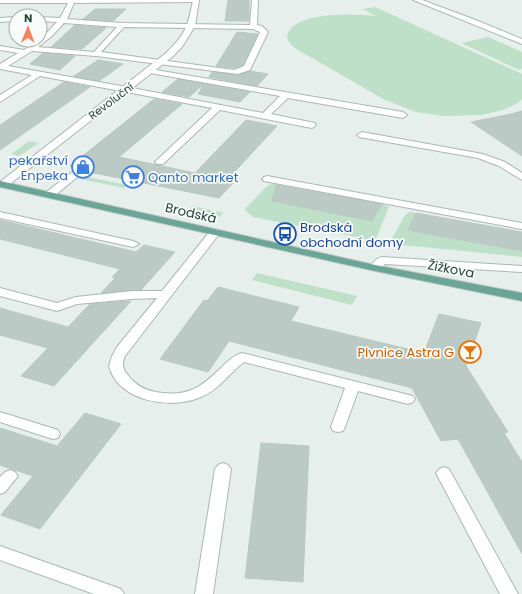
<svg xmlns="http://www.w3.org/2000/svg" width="522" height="594" font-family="Poppins,sans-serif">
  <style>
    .green { fill: #bfe0c8 }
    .building { fill: #bbcac4; stroke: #b8c9c2 }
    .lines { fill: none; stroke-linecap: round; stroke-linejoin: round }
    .service-casing { stroke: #a8b8b2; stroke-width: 2 }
    .minor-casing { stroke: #a8b8b2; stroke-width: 2 }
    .primary-casing { stroke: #c2cac8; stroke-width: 2 }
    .service { fill: #fff; fill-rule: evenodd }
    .minor { fill: #fff; fill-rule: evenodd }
    .primary { fill: #6aa596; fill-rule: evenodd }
    .labels { text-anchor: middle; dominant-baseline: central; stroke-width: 3.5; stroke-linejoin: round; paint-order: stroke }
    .far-street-label { font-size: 11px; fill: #24423a; stroke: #f7fbf9 }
    .shop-label { font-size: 13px; fill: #366cbe; stroke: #f7fbf9; text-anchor: end }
    .street-label { font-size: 13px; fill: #24423a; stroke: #f7fbf9 }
    .transit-label { font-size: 13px; fill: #164399; stroke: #f7fbf9; text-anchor: start }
    .food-label { font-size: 13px; fill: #c56008; stroke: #f7fbf9; text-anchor: end }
  </style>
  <rect width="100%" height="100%" fill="#e6efeb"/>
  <g class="green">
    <path d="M375,7L522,74V99L518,103L503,110L482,115L443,116L416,112L385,100L298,50C292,46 285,41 288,33C298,11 357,14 376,16L363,9Z"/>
    <polygon points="488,37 522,52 522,69 519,70 461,43"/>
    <polygon points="29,141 39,143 19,156 11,154"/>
    <polygon points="83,176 127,185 124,188 80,179"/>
    <polygon points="272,184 282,185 271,201 372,221 382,204 389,207 376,239 372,240 253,217 245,210 246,208 267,186"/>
    <polygon points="193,206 223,213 219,217 188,210"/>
    <polygon points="410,212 416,213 408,230 522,251 522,257 393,244 390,242 405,215"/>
    <polygon points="257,273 357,296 352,305 252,280"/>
  </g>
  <g class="building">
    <polygon points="228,0 249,0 249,21 225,21"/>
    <polygon points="95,9 126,9 113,21 83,19"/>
    <polygon points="75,25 106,28 82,49 51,47"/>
    <polygon points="237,32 258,34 243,65 234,68 216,66"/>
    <polygon points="43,53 75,56 60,70 30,64"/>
    <polygon points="98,60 123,64 99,81 74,76"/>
    <polygon points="250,71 268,74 257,86 209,77 212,72 238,75"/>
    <polygon points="178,79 250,92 240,102 198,94 204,84 189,97 162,92"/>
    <polygon points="64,82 90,87 0,150 0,125"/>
    <polygon points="154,99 182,104 119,157 195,173 246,120 277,126 226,181 233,183 219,198 84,171 79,168 71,168 72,167 70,166"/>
    <polygon points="522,111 522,156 471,122 511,114"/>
    <polygon points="276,185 382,204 372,221 272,201"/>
    <polygon points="416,213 522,232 522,251 408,230"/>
    <polygon points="0,220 136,252 144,245 175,252 141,290 101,293 115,278 112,277 120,269 0,239"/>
    <polygon points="218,287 299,307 291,321 424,353 439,314 481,323 466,366 508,432 504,433 522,462 522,554 458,439 441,441 412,388 229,341 208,372 160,359 204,300 207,301"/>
    <polygon points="131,301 54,386 21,376 48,348 0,335 0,308 68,327 90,304"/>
    <polygon points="85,413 121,424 40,529 1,515 33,476 0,465 0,428 57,446"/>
    <polygon points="261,443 309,446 303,582 245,578"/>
  </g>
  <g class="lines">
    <g class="service-casing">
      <g id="service">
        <path d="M0,0H199L196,2L74,3L67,19L122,23L250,25L252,0H258L257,25L262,26L268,32L250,70L238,74L96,56L32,51L8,66L127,87L263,113L280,96L150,73L146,71L150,69L403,112L407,115L403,118L288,98L271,114L315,123L316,125L312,128L220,110L163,164H157L155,162L157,160L212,108L40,76L0,102V95L32,75L0,69V64L18,53L0,50V46L24,50L40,40L57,22L40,21V17L60,18L68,3H0ZM64,23L117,27L94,52L38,47L52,36ZM124,27L253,29L260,32L244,66L234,70L101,52Z"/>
        <polygon points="413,0 422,0 473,19 522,39 522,44"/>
        <polygon points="16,17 16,21 0,22 0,18"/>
        <polygon points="362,132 483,154 505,162 522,173 522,180 499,166 478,158 359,137 357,135"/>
        <polygon points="78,169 83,172 81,174 53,197 45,197 44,195 45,193 75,170"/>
        <polygon points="267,176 522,223 522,229 264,181 262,179 264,177"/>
        <polygon points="0,212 133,241 139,244 133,247 0,218"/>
        <path d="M215,229L219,230L220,232L219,234L125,356C120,367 125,372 132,380C141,389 151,392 163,393C191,396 203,385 222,367C228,361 234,355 242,353L413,396L415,399L413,402L408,404L358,391L345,427L343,431L338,432L333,431L331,427L345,388L244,362C229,373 219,390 201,397C172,410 118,402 109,366L112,356L117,347L157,298L132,299L77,304L57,311L0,296V288L57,303L76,297L132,291H162L211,230Z"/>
        <polygon points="0,412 58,430 60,434 58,438 53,439 0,422"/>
        <polygon points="223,463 228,465 231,469 213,594 195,594 215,469 218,465"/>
        <polygon points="444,467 449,469 518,594 500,594 436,473 439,469"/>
        <polygon points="10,470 15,472 18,476 5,492 0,494 0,477 5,472"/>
      </g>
    </g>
    <g class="minor-casing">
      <g id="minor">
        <path d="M193,0H199L195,26L182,47L172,57L6,187H0V182L166,53C186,34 188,26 193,0Z"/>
        <path d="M382,257L522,266V272L385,264L379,270H371L369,268C373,263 376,258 382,257Z"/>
        <polygon points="0,546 121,589 124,594 94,594 0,560"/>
      </g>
    </g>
    <g class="primary-casing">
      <polygon id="primary" points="0,181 375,265 522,293 522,301 375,271 0,187"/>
    </g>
    <use href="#service" class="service"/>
    <use href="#minor" class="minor"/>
    <use href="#primary" class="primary"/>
  </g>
  <defs>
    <g id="shop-ring" transform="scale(1.15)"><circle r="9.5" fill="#f7fbf9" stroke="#3f7fe0" stroke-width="1.5"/><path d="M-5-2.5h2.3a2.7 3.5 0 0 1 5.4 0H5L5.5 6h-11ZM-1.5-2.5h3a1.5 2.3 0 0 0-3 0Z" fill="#3f7fe0"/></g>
    <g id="supermarket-ring" transform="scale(1.15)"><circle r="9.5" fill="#f7fbf9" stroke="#3f7fe0" stroke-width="1.5"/><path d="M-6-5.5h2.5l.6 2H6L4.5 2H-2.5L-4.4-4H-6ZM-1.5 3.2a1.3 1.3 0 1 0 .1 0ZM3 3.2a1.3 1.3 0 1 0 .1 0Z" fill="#3f7fe0"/></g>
    <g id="bus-ring" transform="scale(1.15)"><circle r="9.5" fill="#f7fbf9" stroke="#1a4fb4" stroke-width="1.5"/><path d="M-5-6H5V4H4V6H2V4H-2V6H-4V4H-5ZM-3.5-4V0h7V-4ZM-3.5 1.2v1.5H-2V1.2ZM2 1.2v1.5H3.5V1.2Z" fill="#1a4fb4"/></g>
    <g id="bar-ring" transform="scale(1.15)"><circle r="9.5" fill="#f7fbf9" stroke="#e8710a" stroke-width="1.5"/><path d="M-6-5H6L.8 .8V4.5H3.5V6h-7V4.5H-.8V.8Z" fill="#e8710a"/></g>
  </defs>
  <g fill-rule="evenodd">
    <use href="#shop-ring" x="83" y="167"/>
    <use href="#supermarket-ring" x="133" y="177"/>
    <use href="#bus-ring" x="285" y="234"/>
    <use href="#bar-ring" x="470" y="352"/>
  </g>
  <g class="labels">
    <g class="far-street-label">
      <text transform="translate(111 101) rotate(-37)">Revoluční</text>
    </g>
    <g class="shop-label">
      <text x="68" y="160">pekařství<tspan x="68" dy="15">Enpeka</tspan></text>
      <text x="148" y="177" text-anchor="start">Qanto market</text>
    </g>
    <g class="street-label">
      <text transform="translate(191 213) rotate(13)">Brodská</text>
      <text transform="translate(451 269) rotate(11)">Žižkova</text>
    </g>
    <g class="transit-label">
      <text x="300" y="227">Brodská<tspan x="300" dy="15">obchodní domy</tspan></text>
    </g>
    <g class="food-label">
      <text x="454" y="352">Pivnice Astra G</text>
    </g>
  </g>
  <g transform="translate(28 28) rotate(1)"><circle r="19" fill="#f7fbf9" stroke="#a3b1ad"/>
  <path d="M0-3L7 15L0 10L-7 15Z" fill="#f4845f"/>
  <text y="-6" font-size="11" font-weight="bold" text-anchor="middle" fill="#24423a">N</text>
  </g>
</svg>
